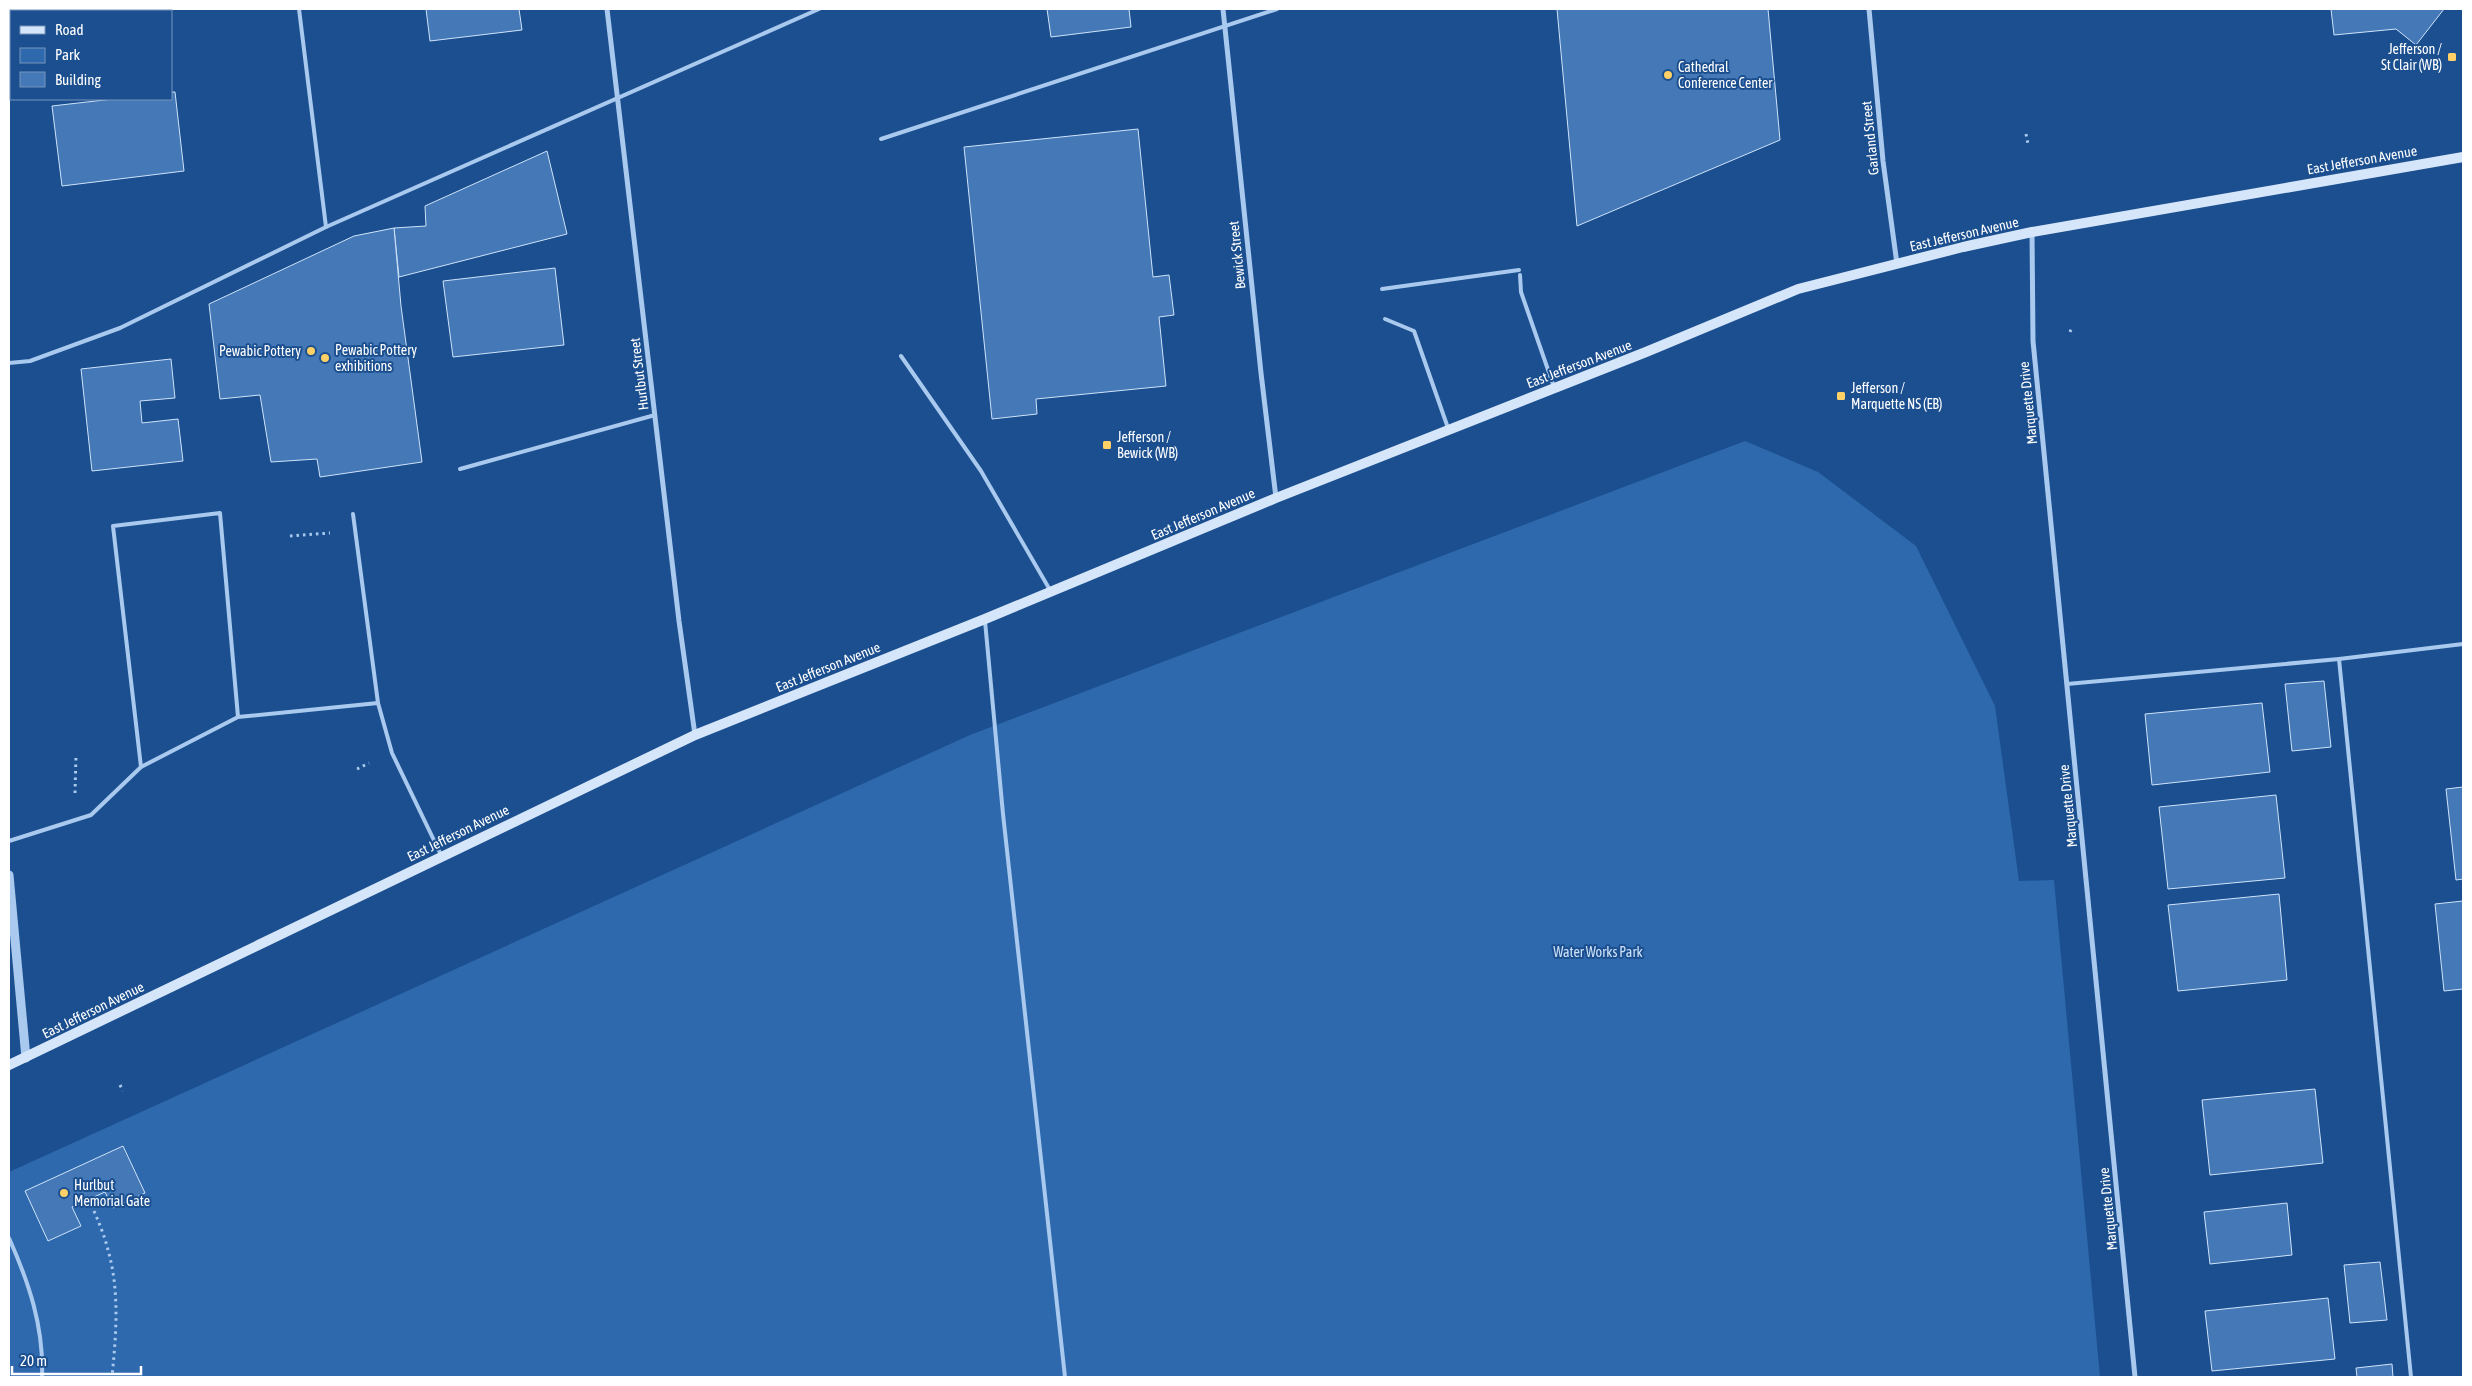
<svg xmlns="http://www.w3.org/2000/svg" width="2472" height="1386" font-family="'Asap Condensed',sans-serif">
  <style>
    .green { fill: #2e69ad }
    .building { fill: #4478b7; stroke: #cfe3fa }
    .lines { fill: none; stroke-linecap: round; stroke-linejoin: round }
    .path { stroke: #a9c9ee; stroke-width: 3; stroke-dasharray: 2.5 4; stroke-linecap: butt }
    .service { stroke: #a9c9ee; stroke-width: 4 }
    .minor { stroke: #a9c9ee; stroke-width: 5 }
    .tertiary { stroke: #a9c9ee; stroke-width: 9 }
    .secondary { stroke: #d6e6fa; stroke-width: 10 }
    .poi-dot { fill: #ffd166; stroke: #1b4f8f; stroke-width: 2 }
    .labels { text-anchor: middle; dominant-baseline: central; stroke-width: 4; stroke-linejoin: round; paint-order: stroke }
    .poi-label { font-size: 14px; fill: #fff; stroke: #1b4f8f; text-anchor: start }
    .street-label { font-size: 14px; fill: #fff; stroke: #1b4f8f }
    .park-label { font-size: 14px; fill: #cfe3fa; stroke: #1b4f8f }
  </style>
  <rect width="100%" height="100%" fill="#1b4f8f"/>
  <polygon class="green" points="1745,441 1818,472 1916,546 1995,706 2019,881 2054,880 2100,1377 9,1377 9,1172 970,735"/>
  <g class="building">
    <polygon points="53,9 158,9 159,11 41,11"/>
    <polygon points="426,9 519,9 522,30 430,41"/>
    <polygon points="1047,9 1129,9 1131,27 1051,37"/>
    <polygon points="1557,9 1768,9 1780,140 1577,226"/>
    <polygon points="2331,9 2444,9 2416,45 2396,29 2334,35"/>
    <polygon points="171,92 175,92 184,171 62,186 52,106 113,99 171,99"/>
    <polygon points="1138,129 1153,277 1169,275 1174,315 1159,317 1166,386 1036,399 1037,414 992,419 964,147"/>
    <polygon points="547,151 567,234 399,277 394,228 426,226 425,206"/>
    <polygon points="394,228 401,306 422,462 320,477 317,459 271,462 260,395 220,399 209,304 354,236"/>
    <polygon points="555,268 564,345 453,357 443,281"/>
    <polygon points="171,359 175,398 140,401 142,423 178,419 183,461 92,471 81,369"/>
    <polygon points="2324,681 2331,747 2292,751 2285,684"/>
    <polygon points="2262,703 2270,772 2152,785 2145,714"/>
    <polygon points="2463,787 2463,879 2456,880 2446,789"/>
    <polygon points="2276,795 2285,878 2168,889 2159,807"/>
    <polygon points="2279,894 2287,980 2178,991 2168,905"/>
    <polygon points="2463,901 2463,989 2444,991 2435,904"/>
    <polygon points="2315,1089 2323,1163 2210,1175 2202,1100"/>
    <polygon points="123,1146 145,1193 113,1208 105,1192 72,1207 81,1226 48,1241 25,1191"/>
    <polygon points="2287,1203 2292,1255 2210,1264 2204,1212"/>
    <polygon points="2380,1262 2387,1320 2350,1323 2344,1265"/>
    <polygon points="2328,1298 2335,1359 2212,1371 2205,1311"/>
    <polygon points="2392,1364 2393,1377 2357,1377 2356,1368"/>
  </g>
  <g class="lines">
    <g class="path">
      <polyline points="2026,134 2028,144"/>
      <polyline points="2070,332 2072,327"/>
      <polyline points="290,536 330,533"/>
      <polyline points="357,769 369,763"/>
      <polyline points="75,793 76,755"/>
      <polyline points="120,1085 123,1091"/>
      <path d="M89,1199C96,1216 104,1233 108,1250C120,1292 116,1335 112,1377"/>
    </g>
    <g class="service">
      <polyline points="299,9 326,227"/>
      <polyline points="881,139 1277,9"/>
      <polyline points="1520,275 1521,292 1554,387"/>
      <polyline points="1382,289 1519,270"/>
      <polyline points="1385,319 1414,331 1448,428"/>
      <polyline points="901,356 981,471 1050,590"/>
      <polyline points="9,363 30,361 120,328 326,227 819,9"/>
      <polyline points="460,469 655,415"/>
      <polyline points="353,514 378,703 392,753 442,857"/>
      <polyline points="985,621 1003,814 1065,1377"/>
      <polyline points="2339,659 2411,1377"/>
      <polyline points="2067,684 2339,659 2463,644"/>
      <polyline points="238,717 141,767 113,526 220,513 238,717 378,703"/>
      <polyline points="9,841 91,815 141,767"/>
      <path d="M9,1238C29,1283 44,1327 42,1377"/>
    </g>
    <g class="minor">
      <polyline points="607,9 679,621 695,735"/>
      <polyline points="1223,9 1261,373 1276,498"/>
      <polyline points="1869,9 1883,161 1897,264"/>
      <polyline points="2032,232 2033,341 2135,1377"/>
    </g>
    <polyline class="tertiary" points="9,875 26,1058"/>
    <polyline class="secondary" points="9,1065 695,735 985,619 1276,498 1646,352 1798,289 1963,247 2032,232 2463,157"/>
  </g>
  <g class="poi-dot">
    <rect x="2447" y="52" width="10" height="10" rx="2.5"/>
    <circle cx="1668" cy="75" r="5"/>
    <circle cx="311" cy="351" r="5"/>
    <circle cx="325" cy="358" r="5"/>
    <rect x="1836" y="391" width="10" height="10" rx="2.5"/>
    <rect x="1102" y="440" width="10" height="10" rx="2.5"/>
    <circle cx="64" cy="1193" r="5"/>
  </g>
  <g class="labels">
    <g class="poi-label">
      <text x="2442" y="49" text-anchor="end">Jefferson /<tspan x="2442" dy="16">St Clair (WB)</tspan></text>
      <text x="1678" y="67">Cathedral<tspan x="1678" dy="16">Conference Center</tspan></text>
      <text x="335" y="350">Pewabic Pottery<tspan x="335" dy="16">exhibitions</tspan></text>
      <text x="301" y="351" text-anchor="end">Pewabic Pottery</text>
      <text x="1851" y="388">Jefferson /<tspan x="1851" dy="16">Marquette NS (EB)</tspan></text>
      <text x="1117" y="437">Jefferson /<tspan x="1117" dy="16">Bewick (WB)</tspan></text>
      <text x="74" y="1185">Hurlbut<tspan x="74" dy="16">Memorial Gate</tspan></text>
    </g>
    <g class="street-label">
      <text transform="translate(1870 138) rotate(-96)">Garland Street</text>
      <text transform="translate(2362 160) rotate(-10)">East Jefferson Avenue</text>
      <text transform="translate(1964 234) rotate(-13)">East Jefferson Avenue</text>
      <text transform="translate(1237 255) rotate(-96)">Bewick Street</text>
      <text transform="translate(1579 364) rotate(-21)">East Jefferson Avenue</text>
      <text transform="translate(639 374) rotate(-97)">Hurlbut Street</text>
      <text transform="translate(2028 403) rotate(-96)">Marquette Drive</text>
      <text transform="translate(1203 514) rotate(-23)">East Jefferson Avenue</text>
      <text transform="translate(828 667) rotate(-22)">East Jefferson Avenue</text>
      <text transform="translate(2068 806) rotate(-96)">Marquette Drive</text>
      <text transform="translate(458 833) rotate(-26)">East Jefferson Avenue</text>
      <text transform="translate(93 1010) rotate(-26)">East Jefferson Avenue</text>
      <text transform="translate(2108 1209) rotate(-96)">Marquette Drive</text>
    </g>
    <g class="park-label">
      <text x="1598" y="952">Water Works Park</text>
    </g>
  </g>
  <rect width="2472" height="1386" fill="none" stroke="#ffffff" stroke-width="20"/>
  <rect x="10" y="10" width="162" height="90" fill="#1b4f8f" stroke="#7695bc"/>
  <rect x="20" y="26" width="25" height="8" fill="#d6e6fa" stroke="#7695bc"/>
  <text x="55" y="35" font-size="15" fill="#ffffff">Road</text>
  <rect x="20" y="48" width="25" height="15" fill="#2e69ad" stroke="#7695bc"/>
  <text x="55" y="60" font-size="15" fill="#ffffff">Park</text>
  <rect x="20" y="72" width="25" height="15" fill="#4478b7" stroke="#7695bc"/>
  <text x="55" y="85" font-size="15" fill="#ffffff">Building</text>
  <path d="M12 1366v8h129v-8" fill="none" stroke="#ffffff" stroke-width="2.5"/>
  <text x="20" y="1366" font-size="15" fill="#ffffff" stroke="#1b4f8f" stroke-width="4" paint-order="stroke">20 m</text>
</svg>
